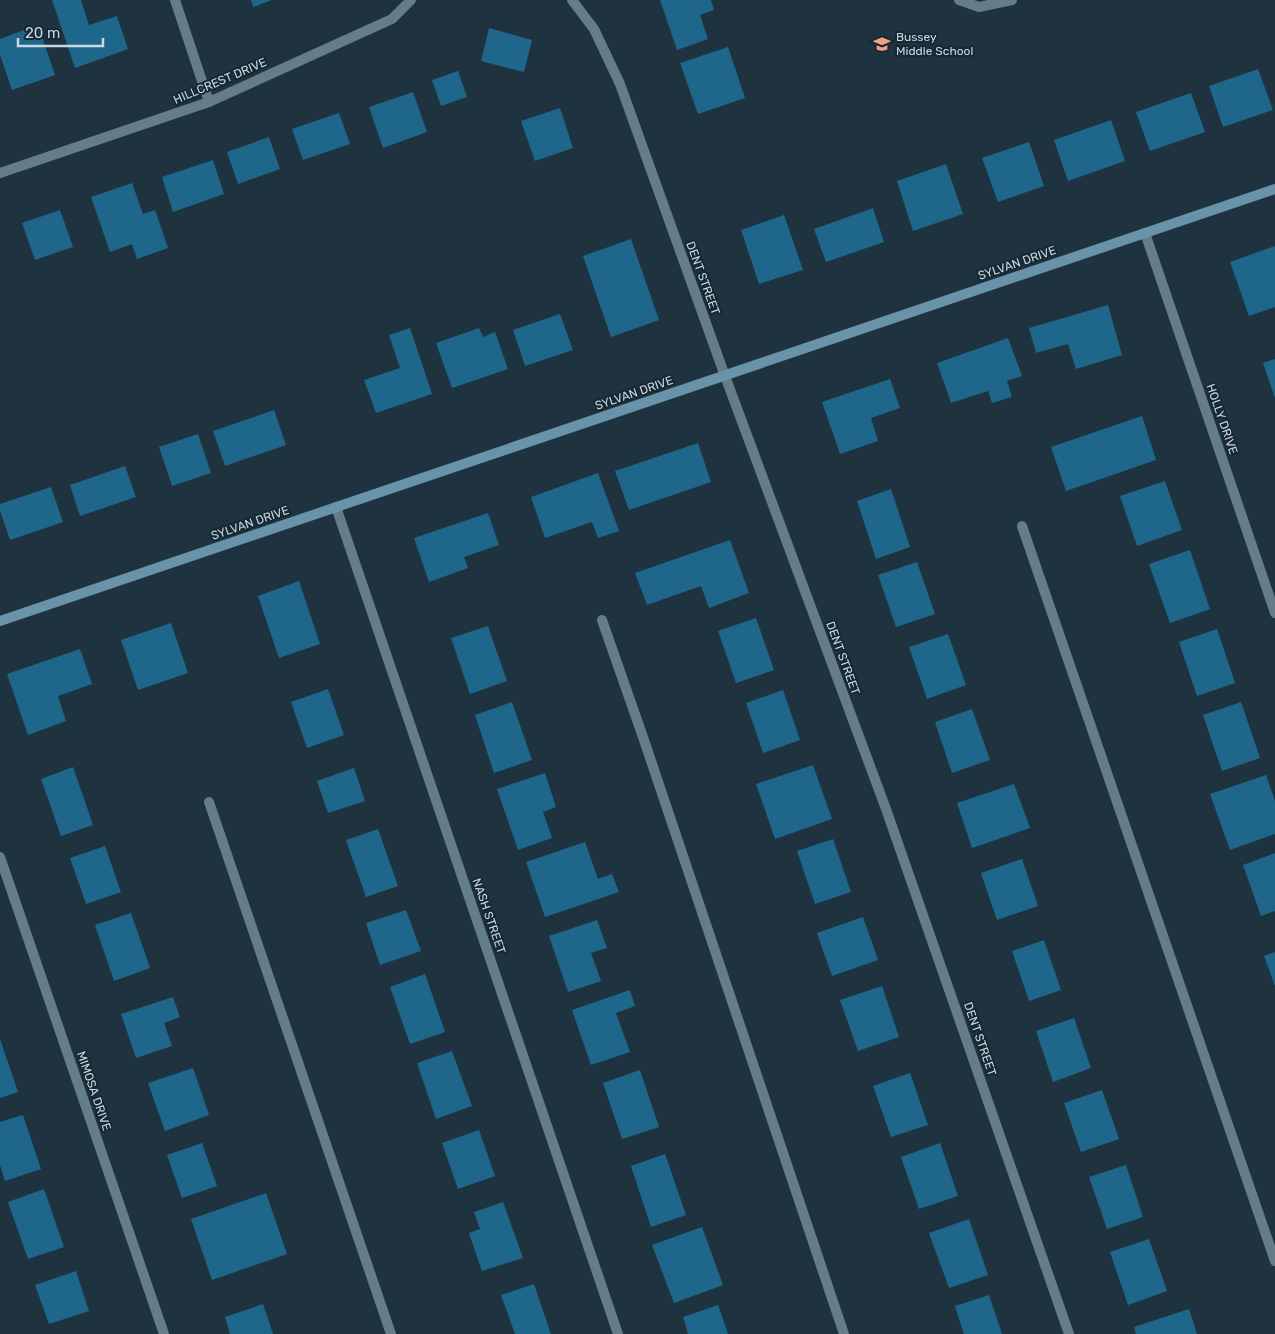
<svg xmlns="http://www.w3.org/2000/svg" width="1275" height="1334" font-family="Rubik,sans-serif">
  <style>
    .building { fill: #1f678a }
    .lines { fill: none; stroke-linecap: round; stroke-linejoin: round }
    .lane { stroke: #657c89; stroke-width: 10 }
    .street { stroke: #657c89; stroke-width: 10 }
    .secondary { stroke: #6893ab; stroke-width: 10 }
    .labels { text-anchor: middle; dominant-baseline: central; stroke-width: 4; stroke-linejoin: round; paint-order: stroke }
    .poi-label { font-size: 12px; fill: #cbd7df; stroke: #142934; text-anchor: start }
    .street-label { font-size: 12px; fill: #cbd7df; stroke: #142934 }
  </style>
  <rect width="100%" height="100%" fill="#1e333f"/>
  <g class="building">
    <polygon points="52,0 81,0 89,25 117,16 128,49 75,68"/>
    <polygon points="251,0 272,0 253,7"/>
    <polygon points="660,0 711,0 714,10 700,15 708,39 677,50"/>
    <polygon points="38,25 55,75 12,90 0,55 0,39"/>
    <polygon points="489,28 532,40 524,72 481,61"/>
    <polygon points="728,47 745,98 698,114 680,63"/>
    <polygon points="1258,69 1273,110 1223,127 1209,86"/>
    <polygon points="458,71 467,97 441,106 432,80"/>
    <polygon points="413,92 427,132 383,148 369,107"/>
    <polygon points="1191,93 1205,132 1150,151 1136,112"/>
    <polygon points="560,108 573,148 535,161 521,121"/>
    <polygon points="339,113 350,144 303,160 292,129"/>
    <polygon points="1111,120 1125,161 1068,181 1054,140"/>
    <polygon points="269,137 280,169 238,184 227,152"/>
    <polygon points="1029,142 1044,186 998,202 982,158"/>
    <polygon points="213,160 224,194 173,212 162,177"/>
    <polygon points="946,164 963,214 913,231 897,181"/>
    <polygon points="132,183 143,214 155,210 168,248 137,259 132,244 110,252 91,197"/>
    <polygon points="873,208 884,242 826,262 814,229"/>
    <polygon points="60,210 73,247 35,260 22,223"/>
    <polygon points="784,215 803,270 759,284 741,230"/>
    <polygon points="631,239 659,320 611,337 583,256"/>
    <polygon points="1275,246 1275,307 1249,316 1230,262"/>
    <polygon points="1108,305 1122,355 1076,369 1068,344 1036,353 1029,328"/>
    <polygon points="560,314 573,350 525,366 513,330"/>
    <polygon points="410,328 432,394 376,413 364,380 400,368 389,335"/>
    <polygon points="479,328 483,337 495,332 508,369 452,388 436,343"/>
    <polygon points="1008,338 1022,376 1007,381 1012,397 992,403 988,391 951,403 937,363"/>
    <polygon points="1275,359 1275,398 1263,363"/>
    <polygon points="890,379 900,408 871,418 878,441 840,454 822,402"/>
    <polygon points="274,410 286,445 225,466 213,431"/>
    <polygon points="1142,416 1156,460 1066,491 1051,447"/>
    <polygon points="198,434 211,473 172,486 159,447"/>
    <polygon points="698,443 711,482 629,510 615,471"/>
    <polygon points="125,466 136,497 80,516 70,485"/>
    <polygon points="598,473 619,531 598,538 592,522 545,538 531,497"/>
    <polygon points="1165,481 1182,530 1137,546 1120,496"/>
    <polygon points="51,487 63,522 10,540 0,511 0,504"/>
    <polygon points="891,489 910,547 876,559 857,501"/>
    <polygon points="488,513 499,545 464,557 468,568 429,582 414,538"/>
    <polygon points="730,540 749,593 709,608 701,586 647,605 635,573"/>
    <polygon points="1190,550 1210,609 1170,623 1149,564"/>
    <polygon points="917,562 935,614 896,627 878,575"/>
    <polygon points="299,581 320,644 279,658 258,596"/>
    <polygon points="756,618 774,670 736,683 718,631"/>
    <polygon points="171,623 188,673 138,690 121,640"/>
    <polygon points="488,626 507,681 470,694 451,638"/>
    <polygon points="1217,629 1235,683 1197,696 1179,642"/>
    <polygon points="948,634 966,685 927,699 909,647"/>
    <polygon points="80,649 92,684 58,696 66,721 28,735 7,674"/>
    <polygon points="328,689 344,735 307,748 291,702"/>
    <polygon points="783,690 800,740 763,753 746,703"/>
    <polygon points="512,702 532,760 494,773 475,715"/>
    <polygon points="1241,702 1260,758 1222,771 1203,715"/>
    <polygon points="972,709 990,760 952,773 935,722"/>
    <polygon points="813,765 832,819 775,839 756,784"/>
    <polygon points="73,767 93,825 61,836 41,779"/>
    <polygon points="354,768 365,801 328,813 317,781"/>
    <polygon points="545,773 556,807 543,812 552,838 518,850 497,789"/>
    <polygon points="1266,775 1275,801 1275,834 1230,850 1210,794"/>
    <polygon points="1014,784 1030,828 972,848 957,803"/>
    <polygon points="378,829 398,886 366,897 346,840"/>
    <polygon points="833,839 851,892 815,904 797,851"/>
    <polygon points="585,842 598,879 612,874 619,892 545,917 526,862"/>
    <polygon points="105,846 121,892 86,904 70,858"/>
    <polygon points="1275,853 1275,911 1261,916 1243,865"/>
    <polygon points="1022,859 1038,906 997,920 981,873"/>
    <polygon points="406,910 421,951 380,965 366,923"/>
    <polygon points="131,913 150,968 114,981 95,925"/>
    <polygon points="863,917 878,960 832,976 817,933"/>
    <polygon points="597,920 607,948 591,953 601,981 568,992 549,936"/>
    <polygon points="1044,940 1061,990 1029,1001 1012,951"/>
    <polygon points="1275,952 1275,986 1264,956"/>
    <polygon points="425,974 445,1032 410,1044 390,987"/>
    <polygon points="882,986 899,1037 858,1051 840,1000"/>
    <polygon points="630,990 635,1006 616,1013 630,1052 591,1065 572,1010"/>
    <polygon points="173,997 180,1017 164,1023 172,1046 136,1058 121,1014"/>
    <polygon points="1074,1018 1091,1068 1053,1082 1036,1031"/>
    <polygon points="0,1039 18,1092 0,1098"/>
    <polygon points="452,1051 472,1106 436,1119 417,1063"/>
    <polygon points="193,1068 209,1115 165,1131 148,1083"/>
    <polygon points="640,1070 659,1127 622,1139 603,1083"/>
    <polygon points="910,1073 928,1125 891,1137 873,1086"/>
    <polygon points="1102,1090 1119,1139 1081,1152 1064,1103"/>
    <polygon points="23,1115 41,1169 5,1181 0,1165 0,1122"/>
    <polygon points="479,1130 495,1176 458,1189 442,1143"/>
    <polygon points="202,1143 217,1186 182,1198 167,1155"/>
    <polygon points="940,1143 958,1196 919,1209 901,1157"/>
    <polygon points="665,1154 686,1215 651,1227 631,1166"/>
    <polygon points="1126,1165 1143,1217 1107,1229 1089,1177"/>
    <polygon points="44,1189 64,1247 28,1259 8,1202"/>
    <polygon points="266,1193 287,1254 212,1280 191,1219"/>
    <polygon points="503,1202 523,1258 482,1271 469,1233 480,1229 474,1212"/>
    <polygon points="969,1219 988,1275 949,1288 929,1233"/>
    <polygon points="702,1227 723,1285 674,1303 652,1245"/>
    <polygon points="1149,1239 1167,1291 1128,1305 1110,1252"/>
    <polygon points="76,1271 89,1311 49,1324 35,1285"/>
    <polygon points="534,1284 551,1334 515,1334 501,1295"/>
    <polygon points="989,1295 1002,1334 964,1334 955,1306"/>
    <polygon points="263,1304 273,1334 230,1334 225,1317"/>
    <polygon points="718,1305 728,1334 688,1334 683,1317"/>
    <polygon points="1189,1309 1197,1334 1136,1334 1134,1327"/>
  </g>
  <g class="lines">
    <g class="lane">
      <polyline points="959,0 979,7 1012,0"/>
      <polyline points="1022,526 1275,1261"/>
      <polyline points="602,620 644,740 844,1334"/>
      <polyline points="209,802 391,1334"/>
    </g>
    <g class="street">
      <polyline points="175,0 209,102"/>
      <polyline points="572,0 594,29 620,84 725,376 886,809 1069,1334"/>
      <polyline points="0,173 209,102 392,19 411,0"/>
      <polyline points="1145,233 1275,613"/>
      <polyline points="336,507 618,1334"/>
      <polyline points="0,857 164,1334"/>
    </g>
    <polyline class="secondary" points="0,621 1275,189"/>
  </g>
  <defs>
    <g id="school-bare" transform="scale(1.35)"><path d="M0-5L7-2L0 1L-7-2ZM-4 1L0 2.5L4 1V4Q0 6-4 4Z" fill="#f39f86" stroke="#142934" stroke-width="2.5" paint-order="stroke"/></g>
  </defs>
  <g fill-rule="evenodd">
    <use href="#school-bare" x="882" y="44"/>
  </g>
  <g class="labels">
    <g class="poi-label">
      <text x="896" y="37">Bussey<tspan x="896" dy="14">Middle School</tspan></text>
    </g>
    <g class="street-label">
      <text transform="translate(220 81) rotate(-23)">HILLCREST DRIVE</text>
      <text transform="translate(1017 263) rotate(-19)">SYLVAN DRIVE</text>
      <text transform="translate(703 278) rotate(70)">DENT STREET</text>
      <text transform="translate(634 393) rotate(-19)">SYLVAN DRIVE</text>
      <text transform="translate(1222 419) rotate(71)">HOLLY DRIVE</text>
      <text transform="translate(250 523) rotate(-19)">SYLVAN DRIVE</text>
      <text transform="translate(843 658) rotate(70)">DENT STREET</text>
      <text transform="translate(489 916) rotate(71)">NASH STREET</text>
      <text transform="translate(980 1039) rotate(71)">DENT STREET</text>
      <text transform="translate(94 1091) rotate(71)">MIMOSA DRIVE</text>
    </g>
  </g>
  <path d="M18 38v8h85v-8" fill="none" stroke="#cbd7df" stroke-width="2.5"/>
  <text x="25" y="38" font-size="15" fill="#cbd7df" stroke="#142934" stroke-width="4" paint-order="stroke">20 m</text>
</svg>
